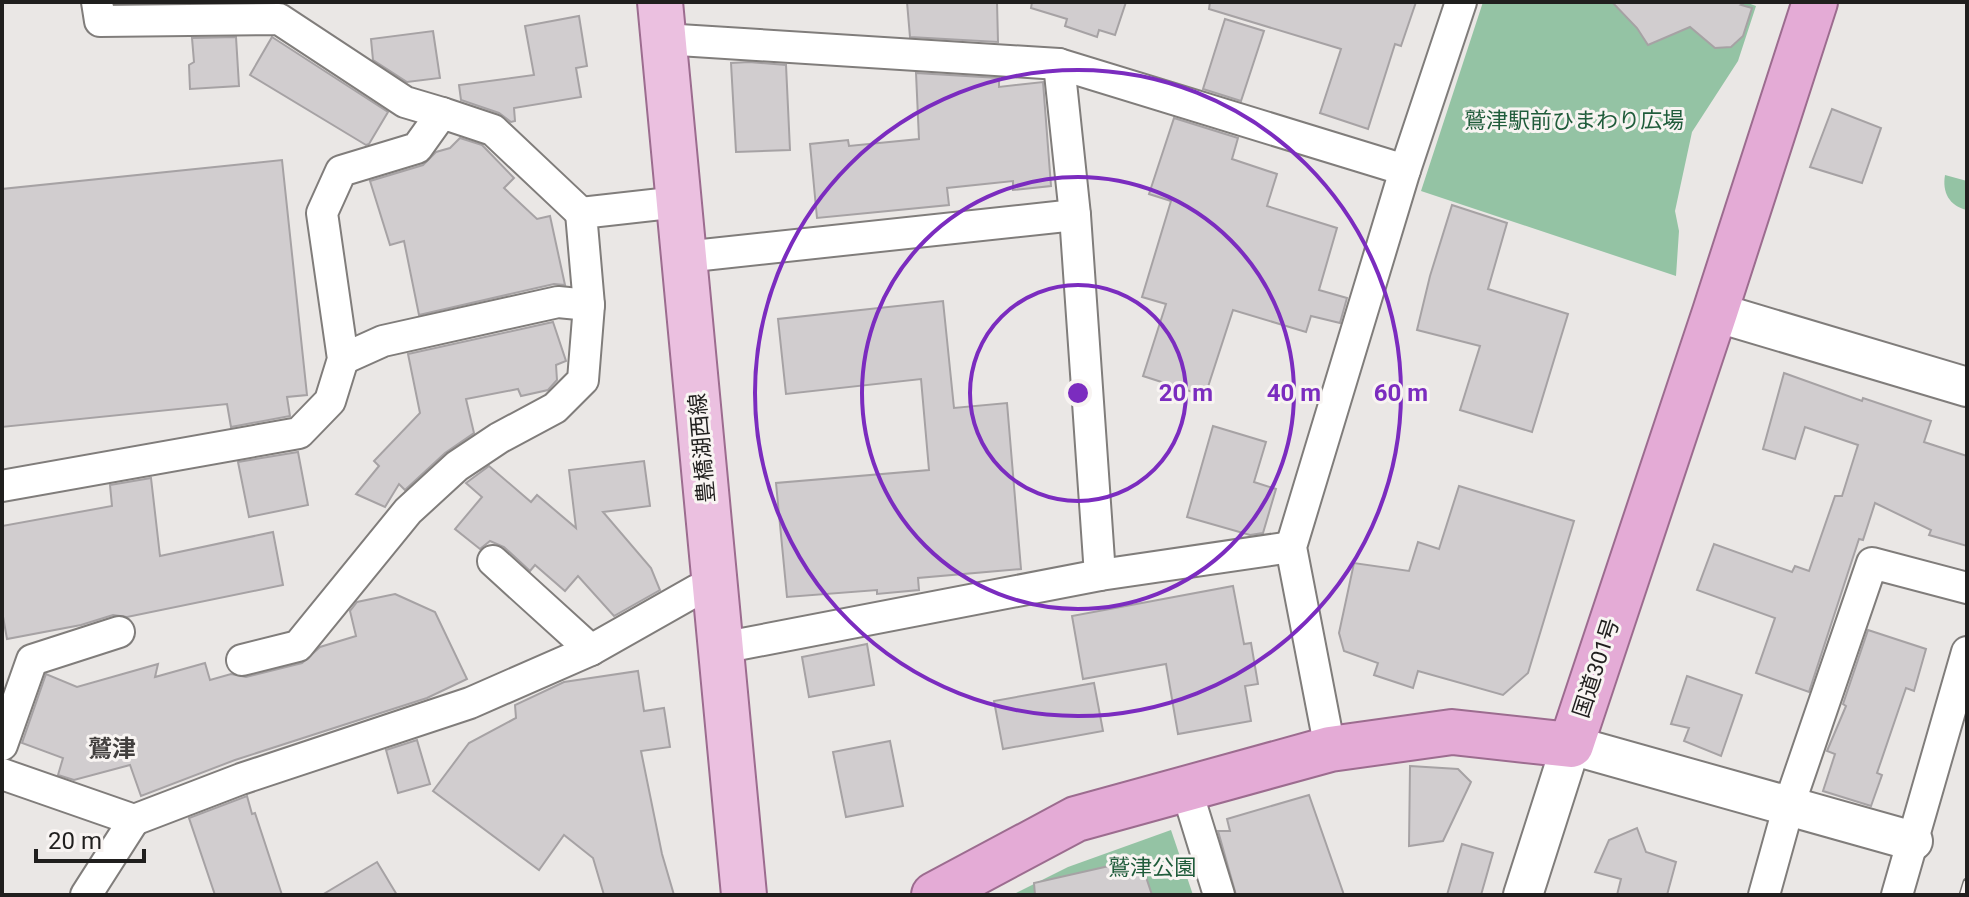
<svg xmlns="http://www.w3.org/2000/svg" width="1969" height="897" font-family="Roboto,'Noto Sans JP',sans-serif">
  <style>
    .green { fill: #94c3a4 }
    .building { fill: #d1cdcf; stroke: #a6a2a4; stroke-width: 2 }
    .lines { fill: none; stroke-linecap: round; stroke-linejoin: round }
    .minor-casing { stroke: #807d7b; stroke-width: 34 }
    .tertiary-casing { stroke: #807d7b; stroke-width: 42 }
    .primary-casing { stroke: #9c6c8f; stroke-width: 48 }
    .trunk-casing { stroke: #9c6c8f; stroke-width: 48 }
    .minor { stroke: #fff; stroke-width: 30 }
    .tertiary { stroke: #fff; stroke-width: 38 }
    .primary { stroke: #ebc0e0; stroke-width: 44 }
    .trunk { stroke: #e4abd6; stroke-width: 44 }
    .rail-casing { stroke: #747371; stroke-width: 9 }
    .rail { stroke: #f8f4f2; stroke-width: 6; stroke-dasharray: 18; stroke-linecap: butt }
    .ring { fill: none; stroke: #7b2cbf; stroke-width: 4 }
    .labels { text-anchor: middle; dominant-baseline: central; stroke-width: 6; stroke-linejoin: round; paint-order: stroke }
    .park-label { font-size: 22px; fill: #205c3b; stroke: #f8f4f2 }
    .street-label { font-size: 22px; fill: #201f1e; stroke: #f8f4f2 }
    .neighbourhood-label { font-size: 24px; font-weight: bold; fill: #423f3e; stroke: #f8f4f2 }
    .centre { fill: #7b2cbf; stroke: #f8f4f2; stroke-width: 4 }
    .ring-label { font-size: 24px; text-anchor: middle; font-weight: bold; fill: #7b2cbf; stroke: #f8f4f2; stroke-width: 6; stroke-linejoin: round; paint-order: stroke }
  </style>
  <rect width="100%" height="100%" fill="#eae7e5"/>
  <g class="green">
    <polygon points="1483,2 1745,2 1756,6 1738,61 1692,132 1675,211 1679,231 1676,276 1421,191"/>
    <path d="M1945,175L1967,181V210C1949,206 1942,192 1945,175Z"/>
    <polygon points="1171,830 1193,895 1012,895 1068,867"/>
  </g>
  <g class="building">
    <polygon points="907,2 997,2 998,42 910,37"/>
    <polygon points="1032,2 1126,2 1115,35 1099,30 1097,37 1065,26 1067,19 1031,8"/>
    <polygon points="1210,2 1416,2 1401,46 1395,44 1368,129 1320,113 1341,49 1209,9"/>
    <polygon points="1612,2 1746,2 1741,5 1752,8 1743,36 1731,47 1715,48 1690,27 1648,45 1637,28"/>
    <polygon points="579,16 587,66 576,68 581,97 514,108 515,121 511,122 499,113 461,100 459,85 534,75 525,26"/>
    <polygon points="1225,19 1264,31 1241,101 1203,89"/>
    <polygon points="433,31 440,78 407,82 373,60 371,39"/>
    <polygon points="236,37 239,86 190,89 189,65 194,62 192,38"/>
    <polygon points="272,37 388,112 369,144 366,145 250,75"/>
    <polygon points="749,62 786,65 790,150 736,152 731,63"/>
    <polygon points="916,73 999,78 999,87 1043,82 1051,186 1013,190 1013,181 947,188 949,205 817,218 810,144 848,140 849,146 919,139"/>
    <polygon points="1832,109 1881,128 1862,183 1810,167"/>
    <polygon points="1174,118 1238,138 1232,159 1277,174 1267,206 1337,228 1319,290 1347,298 1340,323 1311,316 1306,332 1233,310 1205,396 1143,376 1166,304 1142,297 1171,201 1149,194"/>
    <polygon points="460,138 482,145 514,178 504,188 537,219 550,216 565,285 554,284 419,315 404,241 390,245 370,181 423,165 436,152 450,148"/>
    <polygon points="282,160 307,395 287,397 290,416 231,427 227,404 2,427 2,189"/>
    <polygon points="1452,205 1507,223 1488,289 1568,314 1532,432 1460,410 1480,346 1417,330 1430,276"/>
    <polygon points="943,301 954,408 1007,403 1021,569 918,578 919,590 877,594 877,590 787,597 776,483 929,470 921,379 786,394 778,319"/>
    <polygon points="553,322 566,361 556,365 557,380 548,390 521,396 518,389 466,399 474,433 445,453 405,490 399,484 385,507 356,494 379,466 374,461 420,413 408,354"/>
    <polygon points="1784,373 1862,401 1863,398 1931,421 1924,442 1967,456 1967,546 1929,535 1931,530 1875,503 1863,540 1859,539 1809,692 1756,673 1775,618 1697,590 1714,544 1792,572 1795,566 1809,571 1835,496 1842,496 1858,445 1805,427 1795,459 1763,449"/>
    <polygon points="1213,426 1266,442 1254,482 1276,489 1263,533 1250,535 1187,517"/>
    <polygon points="298,452 308,505 249,517 238,462"/>
    <polygon points="644,461 650,506 603,512 651,568 660,590 614,616 578,576 565,591 535,565 530,571 504,547 490,541 480,549 455,529 482,497 466,483 489,466 531,502 537,495 576,528 569,470"/>
    <polygon points="151,478 160,556 273,532 283,585 127,617 113,615 81,625 7,639 2,611 2,526 112,506 110,485"/>
    <polygon points="1459,486 1574,521 1528,673 1503,695 1418,671 1413,688 1374,675 1378,663 1344,651 1339,633 1354,563 1409,571 1418,542 1439,549"/>
    <polygon points="1233,586 1244,644 1251,643 1258,684 1245,686 1251,721 1178,734 1166,664 1083,679 1072,616"/>
    <polygon points="395,594 435,612 467,679 427,698 235,760 141,796 130,765 74,780 58,775 63,758 22,743 46,674 77,687 158,664 155,677 205,663 210,680 231,674 246,677 302,663 320,647 356,636 350,611 357,602"/>
    <polygon points="1868,630 1926,649 1914,691 1906,688 1877,773 1882,775 1871,806 1823,791 1835,754 1827,751 1846,706 1843,704"/>
    <polygon points="867,644 874,685 809,697 802,657"/>
    <polygon points="638,671 644,711 664,708 670,747 641,751 662,854 674,895 604,895 593,858 564,835 539,870 433,791 469,743 516,718 515,705 564,682"/>
    <polygon points="1687,676 1742,695 1721,756 1684,741 1689,728 1671,724"/>
    <polygon points="1094,683 1103,731 1003,749 994,701"/>
    <polygon points="417,740 430,784 398,793 386,750"/>
    <polygon points="890,741 903,806 846,817 833,752"/>
    <polygon points="1410,766 1458,769 1471,782 1443,841 1409,846"/>
    <polygon points="1309,795 1344,895 1236,895 1218,831 1230,831 1227,819"/>
    <polygon points="247,796 252,814 255,813 282,895 215,895 189,818"/>
    <polygon points="1637,828 1646,852 1676,862 1667,895 1617,895 1621,879 1595,872 1609,840"/>
    <polygon points="1462,844 1493,853 1481,895 1447,895"/>
    <polygon points="1140,859 1152,895 1035,895 1034,883"/>
    <polygon points="377,862 397,895 322,895"/>
  </g>
  <g class="lines">
    <g class="minor-casing">
      <g id="minor">
        <polyline points="97,2 100,21 279,19 405,102 442,113"/>
        <polyline points="663,39 1059,64 1405,170"/>
        <polyline points="1059,64 1075,215 1100,575"/>
        <polyline points="684,257 1075,215"/>
        <polyline points="343,359 383,341 558,302 589,305"/>
        <polyline points="2,486 299,433 330,401 343,359 322,213 341,171 417,148 442,113 493,130 581,213"/>
        <polyline points="493,561 591,650"/>
        <polyline points="721,648 1100,575 1291,547"/>
        <polyline points="242,660 298,646 408,511 457,466 499,438 555,408 583,380 589,305 581,213 679,202"/>
        <polyline points="2,745 32,660 119,632"/>
        <polyline points="1330,749 1291,547 1405,170 1461,2"/>
        <polyline points="2,774 134,820 241,779 470,703 591,650 697,590 715,587"/>
        <polyline points="1186,788 1219,895"/>
        <polyline points="86,895 134,820"/>
        <polyline points="1764,895 1789,805 1872,563 1967,588"/>
        <polyline points="1897,895 1967,652"/>
      </g>
    </g>
    <g class="tertiary-casing">
      <g id="tertiary">
        <polyline points="1715,312 1967,387"/>
        <polyline points="1523,895 1571,745 1913,841"/>
      </g>
    </g>
    <g class="primary-casing">
      <polyline id="primary" points="660,2 744,895"/>
    </g>
    <g class="trunk-casing">
      <polyline id="trunk" points="934,895 1076,819 1330,749 1452,732 1571,745 1715,312 1815,2"/>
    </g>
    <use href="#minor" class="minor"/>
    <use href="#tertiary" class="tertiary"/>
    <use href="#primary" class="primary"/>
    <use href="#trunk" class="trunk"/>
    <g class="rail-casing">
      <polyline id="rail" points="1963,895 1967,882"/>
    </g>
    <use href="#rail" class="rail"/>
  </g>
  <g class="ring">
    <circle cx="1078" cy="393" r="108"/>
    <circle cx="1078" cy="393" r="216"/>
    <circle cx="1078" cy="393" r="323"/>
  </g>
  <g class="labels">
    <g class="park-label">
      <text x="1574" y="120">鷲津駅前ひまわり広場</text>
      <text x="1152" y="867">鷲津公園</text>
    </g>
    <g class="street-label">
      <text transform="translate(702 448) rotate(-95)">豊橋湖西線</text>
      <text transform="translate(1596 668) rotate(-72)">国道301号</text>
    </g>
    <g class="neighbourhood-label">
      <text x="112" y="749">鷲津</text>
    </g>
  </g>
  <circle cx="1078" cy="393" r="12" class="centre"/>
  <g class="ring-label">
    <text x="1186" y="401">20 m</text>
    <text x="1294" y="401">40 m</text>
    <text x="1401" y="401">60 m</text>
  </g>
  <rect width="1969" height="897" fill="none" stroke="#201f1e" stroke-width="8"/>
  <path d="M36 849v12h108v-12" fill="none" stroke="#201f1e" stroke-width="4"/>
  <text x="48" y="849" font-size="24" fill="#201f1e" stroke="#f8f4f2" stroke-width="6" paint-order="stroke">20 m</text>
</svg>
